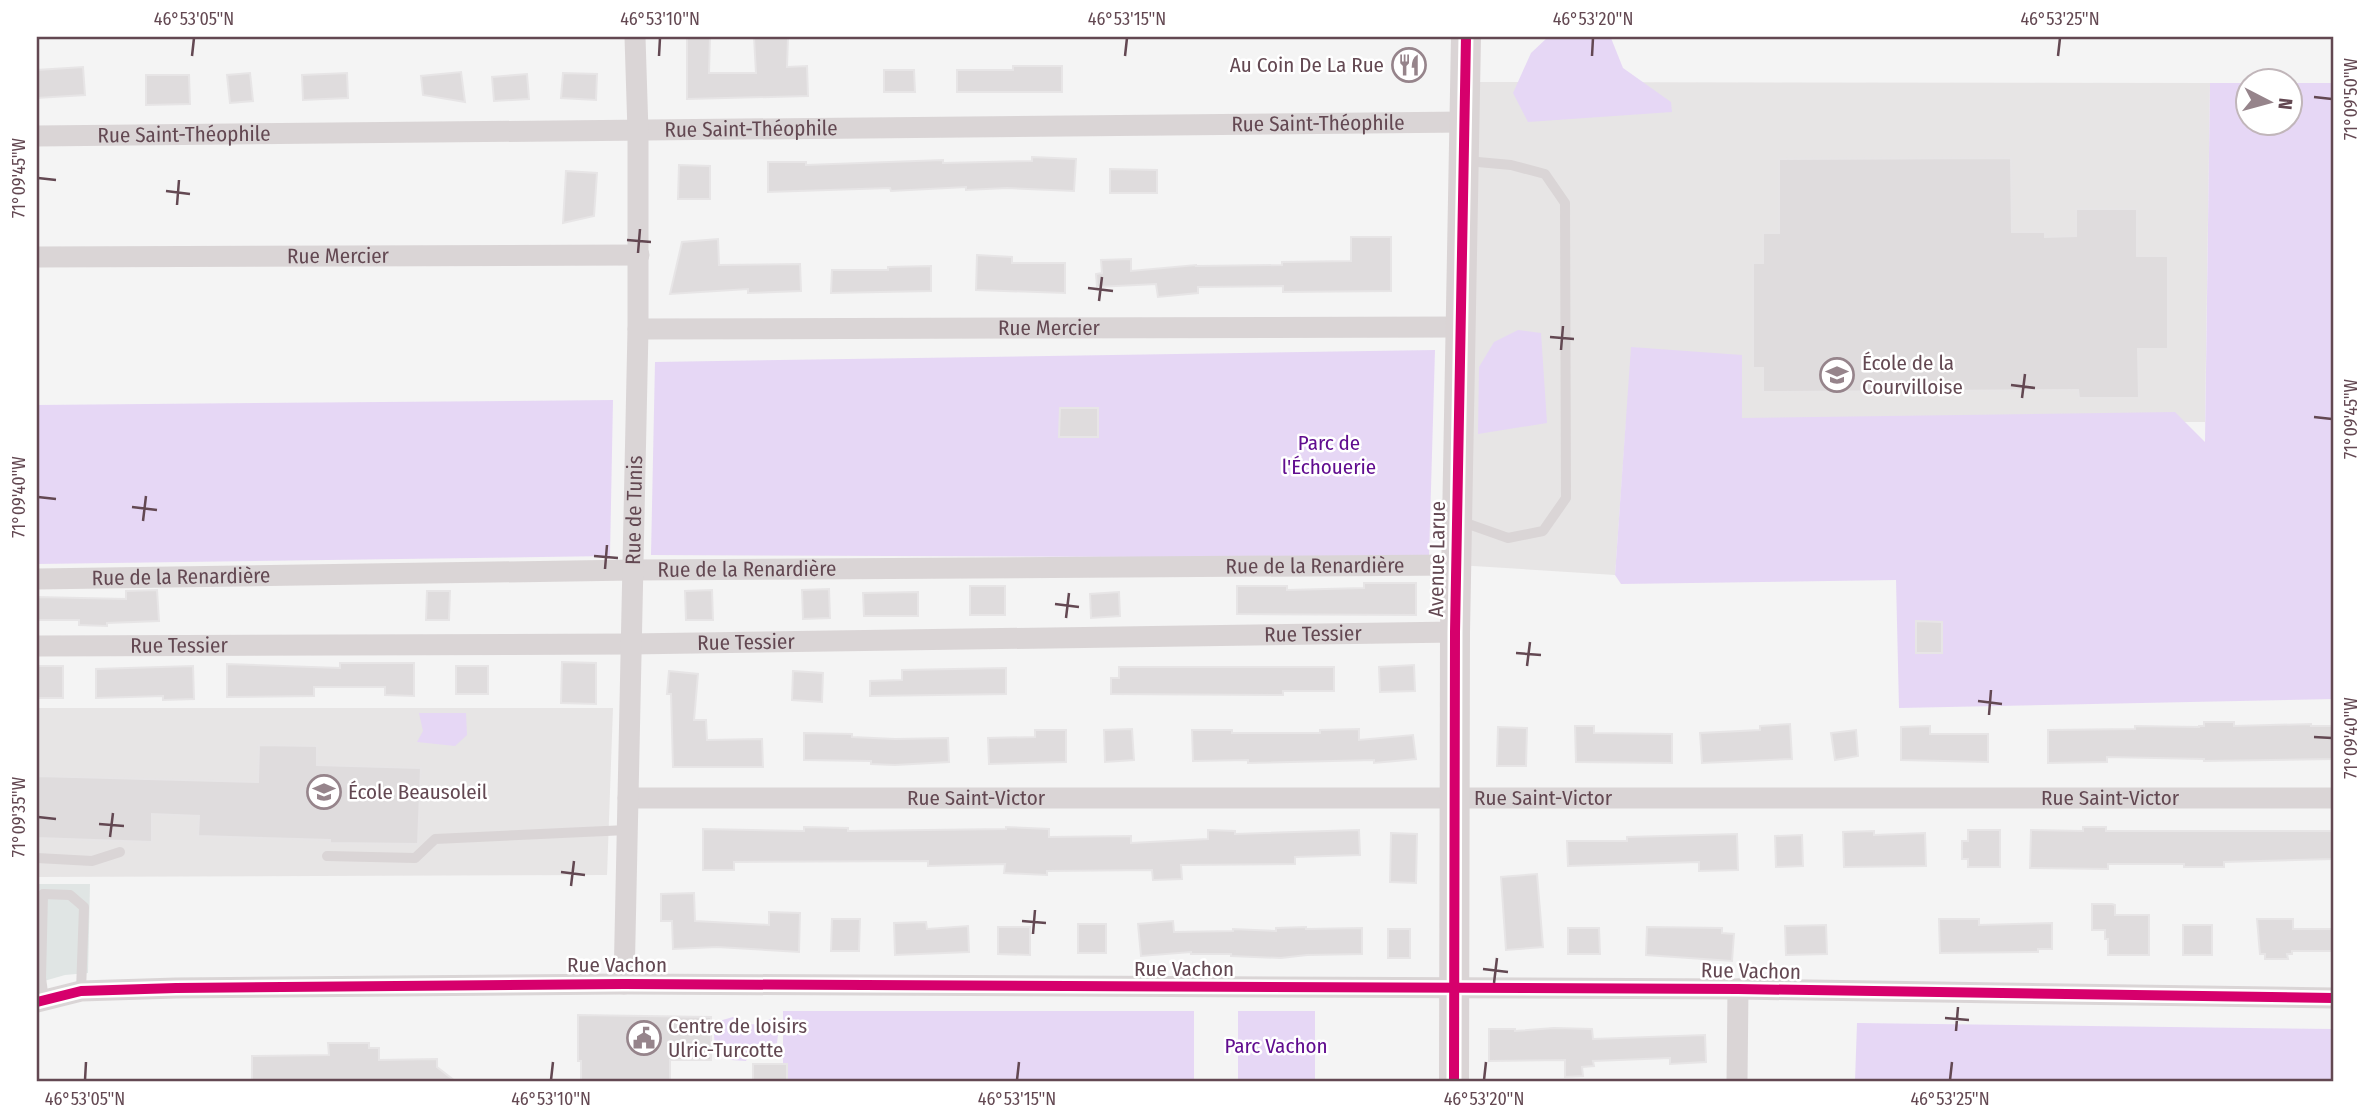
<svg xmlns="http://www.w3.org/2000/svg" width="2370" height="1118" font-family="'Fira Sans Condensed',sans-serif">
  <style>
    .commercial { fill: #e0e5e4 }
    .education { fill: #e7e5e5 }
    .green { fill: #e6d7f5 }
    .building { fill: #dfdcdd; stroke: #e7e5e6; stroke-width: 2 }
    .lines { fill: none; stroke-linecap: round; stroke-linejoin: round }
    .lane { stroke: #dad5d6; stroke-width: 10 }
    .street { stroke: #dad5d6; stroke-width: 21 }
    .secondary { stroke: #dad4d5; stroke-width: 30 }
    .cycleway-casing { stroke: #fff; stroke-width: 15 }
    .cycleway { stroke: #d6006c; stroke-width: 10 }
    .ticks { fill: none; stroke: #634852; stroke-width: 2.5 }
    .labels { text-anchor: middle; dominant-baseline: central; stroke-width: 5; stroke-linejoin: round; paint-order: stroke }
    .poi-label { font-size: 21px; fill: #634852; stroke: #fff; text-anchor: start }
    .street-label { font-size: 21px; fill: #634852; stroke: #fff }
    .park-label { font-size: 21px; fill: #610d8f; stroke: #fff }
    .neatline { fill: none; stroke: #634852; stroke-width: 2.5 }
    .ticks-label { font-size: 18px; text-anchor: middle; fill: #634852 }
  </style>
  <rect width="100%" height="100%" fill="#f4f4f4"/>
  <polygon class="commercial" points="37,884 90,884 88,973 65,975 37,983"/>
  <g class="education">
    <polygon points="1470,82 2210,83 2205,422 1626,422 1615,575 1457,565"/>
    <polygon points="37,708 613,708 607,875 37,877"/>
  </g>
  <g class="green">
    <polygon points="1548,37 1611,38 1623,68 1671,102 1672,112 1528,122 1513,93 1531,53"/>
    <polygon points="2210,83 2247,83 2248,122 2290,122 2290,83 2333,83 2333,699 1899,708 1896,580 1621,584 1615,575 1631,347 1742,355 1742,418 2175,412 2205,442"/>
    <polygon points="1518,330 1541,333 1547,423 1478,434 1479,367 1494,342"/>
    <polygon points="1435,350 1429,558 651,555 655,362"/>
    <polygon points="613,400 610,556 37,564 37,405"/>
    <polygon points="419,713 466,713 467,735 455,746 417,742 423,731"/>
    <polygon points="783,1011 1194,1011 1194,1081 753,1081 753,1064 783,1064"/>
    <rect x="1238" y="1011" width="77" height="70"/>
    <path d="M733,1017C750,1023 753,1029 770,1019L779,1026L777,1043L752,1049L746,1061L731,1060L715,1052L714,1034L719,1021Z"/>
    <polygon points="1857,1023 2333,1029 2333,1081 1855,1081"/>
  </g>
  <g class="building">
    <polygon points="687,37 710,37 709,73 756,73 754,37 788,37 787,67 807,66 808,96 687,99"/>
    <polygon points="1013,66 1062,66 1062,92 957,92 957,70 1013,70"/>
    <polygon points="83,67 85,95 37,98 37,70"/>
    <polygon points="884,70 914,70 915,92 884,92"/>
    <polygon points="461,72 465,102 423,95 421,76"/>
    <polygon points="250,73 253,101 230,103 227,75"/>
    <polygon points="347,73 348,98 303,100 302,75"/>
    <polygon points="563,73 597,74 596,100 561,98"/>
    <polygon points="527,74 529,99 494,101 492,77"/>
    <polygon points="146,75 189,75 190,104 146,105"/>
    <polygon points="1032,157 1076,159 1074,191 1007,188 966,190 966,187 891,191 890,188 768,192 768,162 806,162 806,165 943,160 943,163 1032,161"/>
    <polygon points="2011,158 2012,232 2045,232 2045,237 2076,236 2076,209 2137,209 2137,256 2168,256 2168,349 2138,349 2139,398 2079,398 2078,390 1763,392 1763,368 1753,368 1753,263 1763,263 1763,233 1779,233 1779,159"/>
    <polygon points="679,165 710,166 710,199 678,199"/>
    <polygon points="1110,169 1157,170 1157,193 1110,193"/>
    <polygon points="566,171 597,173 594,216 563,223"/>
    <polygon points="1351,237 1391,237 1391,291 1283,292 1283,286 1198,287 1198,293 1158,297 1156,284 1097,287 1096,274 1102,273 1101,260 1131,259 1131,271 1196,265 1196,266 1282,265 1282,262 1351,261"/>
    <polygon points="718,239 719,265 800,264 801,291 748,293 748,289 670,294 682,242"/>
    <polygon points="977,255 1012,257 1012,263 1065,263 1065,293 976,290"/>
    <polygon points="931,266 931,291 831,293 832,270 888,270 888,267"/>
    <polygon points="1060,408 1098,408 1098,437 1059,437"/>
    <polygon points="1364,583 1416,583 1416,615 1237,614 1237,586 1287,586 1287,590 1364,588"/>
    <rect x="970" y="586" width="35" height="29"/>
    <polygon points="829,589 830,618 803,619 802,590"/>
    <polygon points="157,590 159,621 107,623 107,626 79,625 79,620 37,620 37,597 126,599 126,591"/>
    <polygon points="712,590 713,620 686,620 685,591"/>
    <polygon points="427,591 450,591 449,620 426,620"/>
    <polygon points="918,592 918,616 864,616 863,593"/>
    <polygon points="1119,592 1120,616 1091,618 1090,594"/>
    <polygon points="1916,621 1942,622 1942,653 1916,653"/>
    <polygon points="562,662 596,663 596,704 561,703"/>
    <polygon points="340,663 414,663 414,696 385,695 385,687 314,687 314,696 227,697 227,664 340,668"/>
    <polygon points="1414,665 1415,691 1380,692 1379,667"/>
    <rect x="37" y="666" width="26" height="32"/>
    <polygon points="193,666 194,699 163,700 163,696 96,698 96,669"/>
    <rect x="456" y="666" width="32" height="28"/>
    <polygon points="1119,667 1334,667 1334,691 1283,691 1283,695 1111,694 1111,678 1119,678"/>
    <polygon points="1006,668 1006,694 870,696 870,681 902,680 902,670"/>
    <polygon points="669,671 698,674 694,720 706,720 707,740 762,739 763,767 673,767 671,694 667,694"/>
    <polygon points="793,671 823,673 822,702 792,700"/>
    <polygon points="2204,722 2234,722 2234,726 2311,724 2311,726 2333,726 2333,759 2204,761 2204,759 2107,757 2107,762 2048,763 2048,730 2135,729 2135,726 2199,727 2199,726 2204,726"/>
    <polygon points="1790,724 1792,759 1702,763 1700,733 1760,730 1760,726"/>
    <polygon points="1575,726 1594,726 1594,733 1672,734 1672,763 1576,762"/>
    <polygon points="1930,726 1930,734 1988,734 1988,762 1901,760 1901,727"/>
    <polygon points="1498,727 1527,728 1526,766 1497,766"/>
    <polygon points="1132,729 1134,760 1105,762 1104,730"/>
    <polygon points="1359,729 1359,740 1413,735 1416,759 1374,763 1374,760 1248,763 1248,760 1193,761 1192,730 1232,730 1232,733 1320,733 1320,730"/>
    <polygon points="1035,730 1066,730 1066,762 989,764 988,738 1035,737"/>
    <polygon points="1856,730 1858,756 1835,760 1831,733"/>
    <polygon points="804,733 852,734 852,737 895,739 948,738 949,762 895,765 871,764 871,761 804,760"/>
    <polygon points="259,745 317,746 317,765 421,768 418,844 330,843 330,840 198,836 199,816 152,814 152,842 37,838 37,776 258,782"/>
    <polygon points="804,827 848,828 848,831 1006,829 1006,827 1049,829 1049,837 1131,836 1131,843 1208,839 1208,830 1235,831 1235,834 1359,830 1360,855 1295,857 1295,864 1181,865 1182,879 1153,880 1152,870 1047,871 1047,875 1004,873 1005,864 928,866 928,861 734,862 734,870 703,870 703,829 804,831"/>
    <polygon points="2083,827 2106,827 2106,831 2333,831 2333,859 2224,862 2224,867 2184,867 2184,864 2108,864 2108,869 2030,868 2031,830 2083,831"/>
    <polygon points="1968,830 2000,830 2000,867 1968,867 1968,859 1962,859 1962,841 1968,841"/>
    <polygon points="1874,831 1874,835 1925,833 1926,866 1844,867 1843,832"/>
    <polygon points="1391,833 1417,834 1416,883 1390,882"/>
    <polygon points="1737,834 1738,870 1699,871 1699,862 1568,866 1567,841 1627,841 1627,837"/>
    <polygon points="1802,835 1803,866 1776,867 1775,836"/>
    <polygon points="1537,874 1543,947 1506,950 1501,877"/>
    <polygon points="694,893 695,921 769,925 769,912 800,913 799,952 717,947 673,949 672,921 661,921 661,894"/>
    <polygon points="2092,904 2112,904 2115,905 2115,915 2149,915 2149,955 2108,955 2108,939 2105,939 2105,930 2092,930"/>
    <polygon points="832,919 860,919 859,951 831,951"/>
    <polygon points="1939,919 1979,919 1979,925 2052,923 2052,949 2038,949 2038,952 1940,953"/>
    <polygon points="2257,919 2293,919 2293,929 2333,929 2333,951 2292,951 2292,954 2287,954 2288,959 2265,959 2265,954 2260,954"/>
    <polygon points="1173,921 1174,932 1233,931 1233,929 1276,931 1276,928 1306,927 1306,929 1362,928 1362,954 1307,955 1281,958 1231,956 1231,954 1191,954 1191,952 1141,956 1138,924"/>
    <polygon points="926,922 927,929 968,926 969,952 895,955 894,923"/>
    <rect x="1078" y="924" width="28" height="29"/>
    <polygon points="1826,925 1827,954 1786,955 1785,926"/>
    <rect x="2183" y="925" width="29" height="30"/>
    <polygon points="998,927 1030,927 1030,955 998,954"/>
    <polygon points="1647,927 1722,928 1722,933 1734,934 1732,961 1646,955"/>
    <polygon points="1568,928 1599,928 1600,954 1568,954"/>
    <rect x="1388" y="929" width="22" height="29"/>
    <polygon points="578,1015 711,1017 711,1060 670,1060 670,1081 581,1081 581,1061 578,1061"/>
    <polygon points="1554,1028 1592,1029 1593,1039 1705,1035 1706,1062 1670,1064 1670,1058 1593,1061 1594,1066 1582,1067 1583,1076 1565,1077 1565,1060 1489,1061 1489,1029 1515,1029 1515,1031"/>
    <polygon points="328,1043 369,1043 369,1048 379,1048 379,1060 437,1059 437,1067 455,1081 252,1081 252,1056 329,1055"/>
    <rect x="753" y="1064" width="34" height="17"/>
  </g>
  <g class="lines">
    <g class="lane">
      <polyline points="1460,521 1508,538 1543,531 1566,498 1565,203 1545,174 1511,165 1467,161"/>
      <polyline points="327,856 415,858 435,839 627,830"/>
      <polyline points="37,858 92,861 120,852"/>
      <polyline points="44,1000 41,978 43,894 70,895 84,907 81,991"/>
    </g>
    <g class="street">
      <path id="s1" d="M37,136L1465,122"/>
      <path id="s2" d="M37,257L639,255"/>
      <path id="s3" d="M638,329L1461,327"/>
      <path id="s4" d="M37,579L633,570L1457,565"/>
      <path id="s5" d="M37,646L630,644L1455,632"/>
      <path id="s6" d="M628,798H2333"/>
      <path id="s7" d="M624,984L638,329V132L635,37"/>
      <polyline points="37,1002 81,991 176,988 624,984 1738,989 2333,998"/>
      <polyline points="1737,1081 1738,989"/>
    </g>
    <polyline class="secondary" points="1454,1081 1455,632 1466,37"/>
    <g class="cycleway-casing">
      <g id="cycleway">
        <polyline points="37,1002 81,991 176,988 624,984 1738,989 2333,998"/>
        <polyline points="1454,1081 1455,632 1466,37"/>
      </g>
    </g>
    <use href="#cycleway" class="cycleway"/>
  </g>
  <path class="ticks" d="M192,56L194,38M659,56L660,38M1125,56L1127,38M1592,56L1593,38M2058,56L2060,38M2314,97L2332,99M38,178L56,180M166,191L190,194M177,205L179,180M627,240L651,242M638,253L640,229M1088,288L1113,291M1099,301L1102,277M1550,337L1574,339M1561,350L1563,326M2011,385L2035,388M2022,398L2025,374M2314,417L2332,419M38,497L56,499M132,507L157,510M143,521L146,496M594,556L618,558M605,569L607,545M1055,604L1079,607M1066,618L1069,593M1516,653L1541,655M1527,666L1530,642M1978,701L2002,704M1989,715L1991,690M2314,737L2332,738M38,817L56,819M99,824L124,826M110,837L113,813M561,872L585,875M571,886L574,861M1022,921L1046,923M1033,934L1035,910M1483,969L1508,972M1494,983L1497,958M1945,1018L1969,1020M1956,1031L1958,1007M85,1080L86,1062M551,1080L553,1062M1017,1080L1019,1062M1484,1080L1486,1062M1950,1080L1952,1062"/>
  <defs>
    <g id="restaurant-ring" transform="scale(1.75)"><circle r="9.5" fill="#fff" stroke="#96848b" stroke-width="1.5"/><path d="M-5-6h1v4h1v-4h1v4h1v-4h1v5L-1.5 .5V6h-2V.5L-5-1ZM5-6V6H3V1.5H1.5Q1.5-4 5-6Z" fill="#96848b"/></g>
    <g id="school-ring" transform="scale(1.75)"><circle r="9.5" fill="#fff" stroke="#96848b" stroke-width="1.5"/><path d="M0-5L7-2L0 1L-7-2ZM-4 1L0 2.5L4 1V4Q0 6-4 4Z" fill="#96848b"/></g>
    <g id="civic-ring" transform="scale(1.75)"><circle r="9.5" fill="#fff" stroke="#96848b" stroke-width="1.5"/><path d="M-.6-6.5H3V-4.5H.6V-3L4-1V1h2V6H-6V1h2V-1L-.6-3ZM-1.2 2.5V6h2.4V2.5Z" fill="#96848b"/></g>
  </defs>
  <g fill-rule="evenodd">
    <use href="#restaurant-ring" x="1409" y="65"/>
    <use href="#school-ring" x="1837" y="375"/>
    <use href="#school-ring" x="324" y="792"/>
    <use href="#civic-ring" x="644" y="1038"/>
  </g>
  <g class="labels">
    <g class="poi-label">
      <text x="1384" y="65" text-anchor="end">Au Coin De La Rue</text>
      <text x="1862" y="363">École de la<tspan x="1862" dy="24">Courvilloise</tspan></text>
      <text x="348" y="792">École Beausoleil</text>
      <text x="668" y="1026">Centre de loisirs<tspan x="668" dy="24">Ulric-Turcotte</tspan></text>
    </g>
    <g class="street-label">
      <text stroke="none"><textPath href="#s1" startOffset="1281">Rue Saint-Théophile</textPath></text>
      <text stroke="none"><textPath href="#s1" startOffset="714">Rue Saint-Théophile</textPath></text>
      <text stroke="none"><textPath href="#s1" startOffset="147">Rue Saint-Théophile</textPath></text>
      <text stroke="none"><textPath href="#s2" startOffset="301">Rue Mercier</textPath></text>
      <text stroke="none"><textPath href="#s3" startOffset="411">Rue Mercier</textPath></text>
      <text stroke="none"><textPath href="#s7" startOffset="474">Rue de Tunis</textPath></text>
      <text transform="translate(1437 559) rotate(-89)">Avenue Larue</text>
      <text stroke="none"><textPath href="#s4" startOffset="1278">Rue de la Renardière</textPath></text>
      <text stroke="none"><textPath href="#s4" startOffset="710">Rue de la Renardière</textPath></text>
      <text stroke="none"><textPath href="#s4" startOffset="144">Rue de la Renardière</textPath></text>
      <text stroke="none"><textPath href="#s5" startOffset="1276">Rue Tessier</textPath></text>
      <text stroke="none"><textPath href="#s5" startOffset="709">Rue Tessier</textPath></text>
      <text stroke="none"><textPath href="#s5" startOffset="142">Rue Tessier</textPath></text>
      <text stroke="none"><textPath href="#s6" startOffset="915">Rue Saint-Victor</textPath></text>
      <text stroke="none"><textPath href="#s6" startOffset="1482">Rue Saint-Victor</textPath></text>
      <text stroke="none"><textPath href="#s6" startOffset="348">Rue Saint-Victor</textPath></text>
      <text x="617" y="965">Rue Vachon</text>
      <text x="1184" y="969">Rue Vachon</text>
      <text transform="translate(1751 971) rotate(1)">Rue Vachon</text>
    </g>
    <g class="park-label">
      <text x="1329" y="443">Parc de<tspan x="1329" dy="24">l'Échouerie</tspan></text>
      <text x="1276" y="1046">Parc Vachon</text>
    </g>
  </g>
  <rect width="2370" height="1118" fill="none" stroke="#ffffff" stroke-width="77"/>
  <g transform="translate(2269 102) rotate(96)"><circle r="33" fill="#ffffff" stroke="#c1b6ba" stroke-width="2"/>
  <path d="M0-5L12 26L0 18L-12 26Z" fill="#96848b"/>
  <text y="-10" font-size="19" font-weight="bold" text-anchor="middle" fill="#634852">N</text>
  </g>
  <rect x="38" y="38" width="2294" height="1042" class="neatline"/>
  <g class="ticks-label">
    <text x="194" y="25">46°53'05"N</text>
    <text x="660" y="25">46°53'10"N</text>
    <text x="1127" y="25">46°53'15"N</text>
    <text x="1593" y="25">46°53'20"N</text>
    <text x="2060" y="25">46°53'25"N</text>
    <text transform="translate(2351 99) rotate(-90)" y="6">71°09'50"W</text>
    <text transform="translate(19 178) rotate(-90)" y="6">71°09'45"W</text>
    <text transform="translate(2351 419) rotate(-90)" y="6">71°09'45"W</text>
    <text transform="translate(19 497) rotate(-90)" y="6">71°09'40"W</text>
    <text transform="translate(2351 738) rotate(-90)" y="6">71°09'40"W</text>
    <text transform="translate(19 817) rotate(-90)" y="6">71°09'35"W</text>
    <text x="85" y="1105">46°53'05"N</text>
    <text x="551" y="1105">46°53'10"N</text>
    <text x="1017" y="1105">46°53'15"N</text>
    <text x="1484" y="1105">46°53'20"N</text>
    <text x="1950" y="1105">46°53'25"N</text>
  </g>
</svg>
